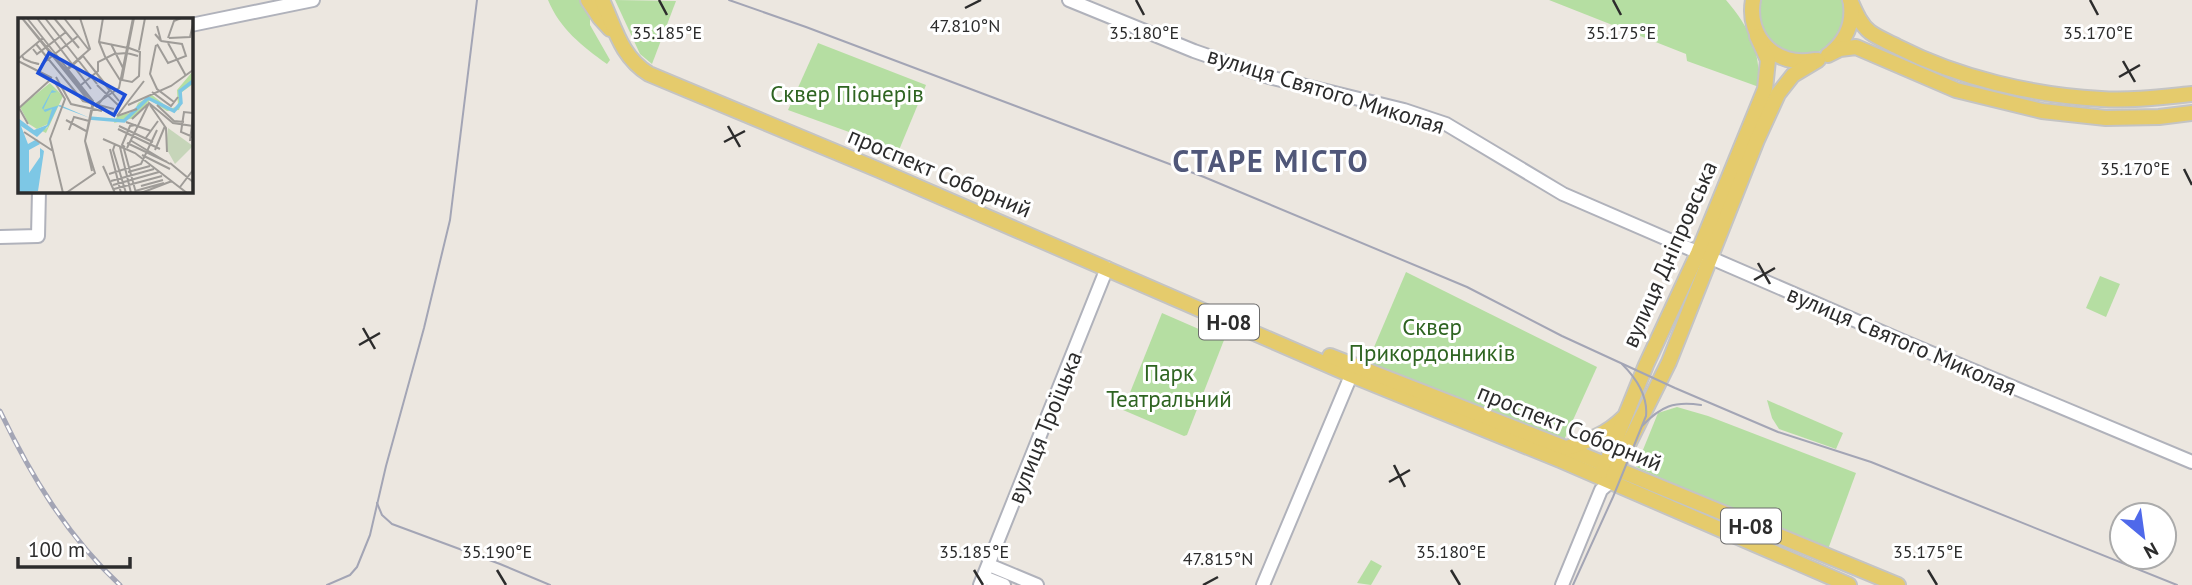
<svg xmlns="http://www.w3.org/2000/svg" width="2192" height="585" font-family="'PT Sans',sans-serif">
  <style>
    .green { fill: #b5dea2 }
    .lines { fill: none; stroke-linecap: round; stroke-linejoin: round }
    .secondary-casing { stroke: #b0b2bb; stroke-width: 16 }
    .primary-casing { stroke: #c4c4c4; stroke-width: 18 }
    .secondary { stroke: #fff; stroke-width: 12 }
    .primary { stroke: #e5cb6c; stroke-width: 14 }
    .tram { stroke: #a3a5b5; stroke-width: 2 }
    .rail-casing { stroke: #a3a5b5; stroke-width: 5 }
    .rail { stroke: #fff; stroke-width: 2.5; stroke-dasharray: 8; stroke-linecap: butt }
    .ticks { fill: none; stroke: #2c2c2c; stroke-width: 2.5 }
    .labels { text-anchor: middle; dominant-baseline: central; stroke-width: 6; stroke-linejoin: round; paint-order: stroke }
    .shield { fill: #fff; stroke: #6b6b6b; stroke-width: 2 }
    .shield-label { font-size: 21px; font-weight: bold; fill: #2c2c2c }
    .street-label { font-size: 23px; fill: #2c2c2c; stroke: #fff }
    .park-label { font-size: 23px; fill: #2e6421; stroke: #fff }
    .district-label { font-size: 30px; font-weight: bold; letter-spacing: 2px; fill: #505779; stroke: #fff }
    .inset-river { fill: none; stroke: #7dc7e5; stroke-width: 3.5 }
    .inset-road { fill: none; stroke: #9f9c98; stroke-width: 2 }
    .view { fill: #1d4ed8; fill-opacity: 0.15; stroke: #1d4ed8; stroke-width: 3.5 }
    .inset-edge { fill: none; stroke: #2c2c2c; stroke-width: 3.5 }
    .ticks-label { font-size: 18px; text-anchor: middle; fill: #2c2c2c; stroke: #fff; stroke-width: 6; stroke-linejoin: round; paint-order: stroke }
  </style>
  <rect width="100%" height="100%" fill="#ece7e0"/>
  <g class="green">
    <path d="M548,0H581L590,14V25L610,60L607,64C582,46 560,29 548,0Z"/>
    <polygon points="615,0 676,1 652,64 640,54"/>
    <path d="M1549,0H1726C1750,28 1760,50 1759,87L1687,61L1686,54Z"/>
    <path d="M1761,0H1844C1858,45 1796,77 1768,36C1760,25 1758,14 1761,0Z"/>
    <polygon points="818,43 926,85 899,150 788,110"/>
    <polygon points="1406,272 1597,367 1564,440 1366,366"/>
    <polygon points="2100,276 2120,284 2106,317 2086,308"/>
    <polygon points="1162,313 1224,340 1187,435 1184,436 1123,410"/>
    <polygon points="1767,400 1843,433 1836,449 1779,429 1772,418"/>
    <polygon points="1677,407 1708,416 1856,473 1827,552 1636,467 1658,413"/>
    <polygon points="1371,560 1382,566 1371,585 1357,583"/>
  </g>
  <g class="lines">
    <g class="secondary-casing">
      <g id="secondary">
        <polyline points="1069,0 1194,51 1269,77 1404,110 1446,124 1563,194 1905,342 2192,462"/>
        <polyline points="191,25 313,0"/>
        <polyline points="0,237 38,236 39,191"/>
        <polyline points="989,565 1037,585"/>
        <polyline points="984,577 1004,585"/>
        <polyline points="980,585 1107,268"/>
        <polyline points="1263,585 1355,366"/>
        <polyline points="1562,585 1601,490 1609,483"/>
      </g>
    </g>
    <g class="primary-casing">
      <g id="primary">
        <polyline points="588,0 600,18 610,29"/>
        <path d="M602,0C615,28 621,57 649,74L879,170L1351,375L1560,460L1849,585"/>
        <path d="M1753,0C1746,37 1776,68 1814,60"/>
        <path d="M1850,0C1855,11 1860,24 1870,32C1878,38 1889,42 1898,47C1959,78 2032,95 2101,99C2131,101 2162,97 2192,94"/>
        <path d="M1832,52C1846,40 1853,23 1851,5"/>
        <polyline points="1828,55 1840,49 1856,47 1956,90 2042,111 2106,118 2159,117 2192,113"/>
        <polyline points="1330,356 1568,449 1898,585"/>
        <path d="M1567,448C1588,441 1607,434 1623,418"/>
        <polyline points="1603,471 1646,365 1698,253 1765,89 1768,60 1757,36"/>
        <polyline points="1613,475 1669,362 1757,140 1778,94 1793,75 1818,60"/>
      </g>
    </g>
    <use href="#secondary" class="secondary"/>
    <use href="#primary" class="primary"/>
    <g class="tram">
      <polyline points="729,0 806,27 1204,177 1467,287 1562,336 1675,388 1778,432 1871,462 2177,585"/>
      <path d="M1642,426C1661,406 1674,401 1701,405"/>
      <polyline points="377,503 382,515 392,524 500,564 550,585"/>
      <polyline points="327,585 350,575 357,567 370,535 386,466 424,328 450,220 477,0"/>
      <path d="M1573,585L1613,497L1646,416C1648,396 1635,377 1622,364"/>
    </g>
    <g class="rail-casing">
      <path id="rail" d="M0,411C31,476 67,536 120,585"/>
    </g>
    <use href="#rail" class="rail"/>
  </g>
  <path class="ticks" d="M659,0L667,15M1136,0L1144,15M1613,0L1621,15M2090,0L2098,15M965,8L981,0M2123,61L2135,82M2119,77L2140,65M728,126L740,147M724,142L745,131M2184,169L2192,185M1758,263L1770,284M1754,280L1775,268M363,328L375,349M359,345L380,333M1394,465L1405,487M1389,482L1410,470M497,570L506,585M974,570L983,585M1451,570L1460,585M1928,570L1937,585M1203,585L1218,577"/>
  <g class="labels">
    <g class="shield">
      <rect x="1199" y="304.5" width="60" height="35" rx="5"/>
      <rect x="1721" y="508.5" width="60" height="35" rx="5"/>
    </g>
    <g class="shield-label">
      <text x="1229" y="322">Н-08</text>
      <text x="1751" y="526">Н-08</text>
    </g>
    <g class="street-label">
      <text transform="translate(1326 90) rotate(17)">вулиця Святого Миколая</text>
      <text transform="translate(940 172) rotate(23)">проспект Соборний</text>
      <text transform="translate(1669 254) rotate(-66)">вулиця Дніпровська</text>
      <text transform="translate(1902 340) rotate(23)">вулиця Святого Миколая</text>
      <text transform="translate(1044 427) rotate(-68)">вулиця Троїцька</text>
      <text transform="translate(1570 427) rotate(22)">проспект Соборний</text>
    </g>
    <g class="park-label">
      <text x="847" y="93">Сквер Піонерів</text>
      <text x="1432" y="326">Сквер<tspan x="1432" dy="26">Прикордонників</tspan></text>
      <text x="1169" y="372">Парк<tspan x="1169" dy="26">Театральний</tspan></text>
    </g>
    <g class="district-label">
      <text x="1271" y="160">СТАРЕ МІСТО</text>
    </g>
  </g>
  <g transform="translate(18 18)">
    <rect width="175" height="175" fill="#ece7e0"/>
    <path d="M175,53V66L164,74V84L161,92L149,93L132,82L116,100L96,105L99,98L116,94L120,85L134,77L152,91L160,88L159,72ZM32,65L45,78L28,115L22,112L29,110L37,89L30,106L19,111L11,106L2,89Z" fill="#b5dea2"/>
    <path d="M150,110L175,128L157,146L148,130Z" fill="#c6d5b9"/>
    <path d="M34,72L39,74L33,75L25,92L42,87L72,100L40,88L31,107L19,119L3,108L10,126L19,121L22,126L11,132V155L22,139V130L26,133L20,173L0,175V100L16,112L29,107L34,91L27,94L24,90Z" fill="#7dc7e5"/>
    <path class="inset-river" d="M71,100L106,103L130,80L156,93L163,85L162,73L175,63"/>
    <path class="inset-road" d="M4,0L79,89M4,0L75,88L67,123L74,153M9,0L75,83L67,123L77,155L48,175M19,0L73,71M27,0L79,66M36,0L61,30M46,0L71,32M85,0L81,24L88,41M137,16L143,23L139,8M150,20L156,3L163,0M151,20L172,19L175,6M81,24L110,30M150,25L168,58M18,26L65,83L96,91M93,26L106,52M139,26L150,45L168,38L164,26L143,23M138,27L132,56L139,71L156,84M111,30L122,34L121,58L114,64L104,62L109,35L120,38M15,31L19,36L48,14M121,32L127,0M4,38L6,41L13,44L20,46H21L17,45M65,38L101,83M88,40L102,62M0,41L25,20M0,43L34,60M24,46L60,18M50,50L72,31L62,0M47,54L65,38L92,73M38,59L53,86L84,93M36,63L47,81L32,121L45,175M63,67L80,53V44L96,36L109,35L116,0M79,67L100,87M134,74L153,88L160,79M110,87L153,68L175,52M132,87L148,110L149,134M139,87L156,103L166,104M75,88L101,70L115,0M78,89L92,72M175,95L166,94L163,114L175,119M99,98L126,63M99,98L119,91M114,101L130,86M48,102L68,113M108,104L133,113M10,106L1,90L32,62M101,108L135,124M100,111L142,131M51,112L56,99L71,103M6,114L35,133M85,121L117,135L169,175M127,121L140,103M112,122L152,146M172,123L175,98M109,125L149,144M97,126L95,132L108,175M102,129L113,175M107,129L104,127L112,108L118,107M109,130L131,85L155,105L175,108M92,131L103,175M106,131L118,175M137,132L147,108M124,137L152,151M152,145L175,164M85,148L97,175M110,154L132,148M91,156L123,146L139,112M93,163L136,151M95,167L141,154M123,168L145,162M162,169L175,152M96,171L144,158M117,173L146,165M123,175L154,163"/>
    <path class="view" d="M31,35L107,77L96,97L20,55Z"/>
    <rect width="175" height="175" class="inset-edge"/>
  </g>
  <g class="ticks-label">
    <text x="965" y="32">47.810°N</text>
    <text x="667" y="39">35.185°E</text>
    <text x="1144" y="39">35.180°E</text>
    <text x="1621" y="39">35.175°E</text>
    <text x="2098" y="39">35.170°E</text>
    <text x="2135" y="175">35.170°E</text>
    <text x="497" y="558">35.190°E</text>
    <text x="974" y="558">35.185°E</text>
    <text x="1451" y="558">35.180°E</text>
    <text x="1928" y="558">35.175°E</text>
    <text x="1218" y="565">47.815°N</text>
  </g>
  <g transform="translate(2143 536) rotate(151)"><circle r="33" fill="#ffffff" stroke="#ababab" stroke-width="2"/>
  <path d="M0-5L12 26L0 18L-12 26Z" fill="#4f69ea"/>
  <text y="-10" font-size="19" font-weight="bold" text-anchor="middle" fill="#2c2c2c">N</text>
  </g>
  <path d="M18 557v10h112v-10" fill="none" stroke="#2c2c2c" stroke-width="3.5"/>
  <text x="28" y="557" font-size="21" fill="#2c2c2c" stroke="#ffffff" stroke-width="5" paint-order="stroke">100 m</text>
</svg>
